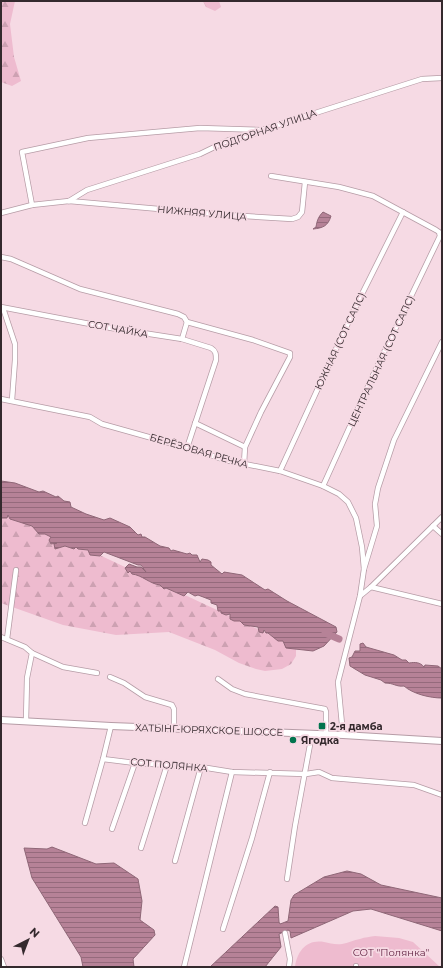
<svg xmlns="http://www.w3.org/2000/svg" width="443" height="968" font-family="Montserrat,sans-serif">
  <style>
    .forest { fill: url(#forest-firs) }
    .garden { fill: #eebbcf }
    .water { fill: url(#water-rules); stroke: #8f6777 }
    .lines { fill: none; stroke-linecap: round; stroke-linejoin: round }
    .river { stroke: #b68297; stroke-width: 7 }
    .minor-casing { stroke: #b69ca6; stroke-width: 6 }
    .secondary-casing { stroke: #b69ca6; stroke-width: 8 }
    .minor { stroke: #fff; stroke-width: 4.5 }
    .secondary { stroke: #fff; stroke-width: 6 }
    .poi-dot { fill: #01744e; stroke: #f6dae4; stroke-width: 1.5 }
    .labels { text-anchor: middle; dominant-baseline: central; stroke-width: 3.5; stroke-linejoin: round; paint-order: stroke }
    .street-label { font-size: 10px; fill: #34292d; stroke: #f6dae4 }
    .poi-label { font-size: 10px; font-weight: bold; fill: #34292d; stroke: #f6dae4; text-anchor: start }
    .park-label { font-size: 10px; fill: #5c1c3c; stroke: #f6dae4 }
  </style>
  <defs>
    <pattern id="forest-firs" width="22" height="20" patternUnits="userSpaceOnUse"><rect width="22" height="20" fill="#eebbcf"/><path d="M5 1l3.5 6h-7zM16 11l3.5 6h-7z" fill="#cda1b2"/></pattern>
    <pattern id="water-rules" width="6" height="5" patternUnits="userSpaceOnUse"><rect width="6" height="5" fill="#b68297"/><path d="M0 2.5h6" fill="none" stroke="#956a7c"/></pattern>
  </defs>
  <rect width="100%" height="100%" fill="#f6dae4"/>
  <g class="forest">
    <polygon points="1,1 15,1 10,24 14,57 21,81 12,86 1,82"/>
    <polygon points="203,1 219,1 221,7 215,11 206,7"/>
    <polygon points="1,509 296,647 296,656 291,664 282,669 265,671 256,669 239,663 215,650 169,632 116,635 63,625 1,603"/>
  </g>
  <path class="garden" d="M375,936L399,938L413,942L440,967H295C297,951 307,939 324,942C330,943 335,945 342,944C348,943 354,940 360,939C365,937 370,937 375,936Z"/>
  <g class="water">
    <path d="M323,212L331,216C328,226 323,228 313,229L316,227C317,221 318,217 323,212Z"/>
    <path d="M1,481L15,483L39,492L43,491L56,497L58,496L64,501L70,502L71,507L86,514L104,520L110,518L130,527L138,535L141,534L142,537H145L160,546L169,548L171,551L173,550L187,554L190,553L192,555H197L200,562L202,559L208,560L211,562V565L222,574L224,572L242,575L265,590L268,589L287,601L336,627L337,632L324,646L313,651L286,648L283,641H278L268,633H266L264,630L263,633L259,632L258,627L244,625L240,621H234L230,619V614L226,615L221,613V611H218L217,605L211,603V600L198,595L195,596L188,592L184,596L166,588L164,589L160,585C150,584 142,575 132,574L130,571L128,573L125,568L129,564L137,567H141L146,572L141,565H138L104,552L100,556L90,555L88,550L78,549L76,547L74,549L65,546L55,549L54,544L57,543L51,544L49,540L51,537L45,534H39L32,526L10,519L8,515L7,518H1Z"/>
    <path d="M363,643L366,647L394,655L402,660H406L409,663C415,662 420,662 424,667L425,665L438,666L442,669V698C430,698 413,694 404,686C396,687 394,683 385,683L381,680L365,675L350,666L349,658L352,657L355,651H360V644Z"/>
    <polygon points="52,847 96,864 114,863 138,879 142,901 140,920 154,930 155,935 133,959 134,967 83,967 81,957 32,878 24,848 47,849"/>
    <polygon points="347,871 361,874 381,885 442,898 442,931 371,909 353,911 291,938 290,931 288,930 279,934 281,947 265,967 210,967 275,906 278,907 279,922 280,924 288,921 291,900 294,895 324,877"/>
  </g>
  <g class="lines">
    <polyline class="river" points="325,633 339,639"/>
    <g class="minor-casing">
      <g id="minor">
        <polyline points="271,176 339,187 373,196 436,230 439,232 440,236 375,371 323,486"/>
        <polyline points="69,201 87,190 200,154 229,140 247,137 262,130 422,79 442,78"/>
        <polyline points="32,205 22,152 88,138 200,128 260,130"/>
        <polyline points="1,213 32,205 69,201 227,215 292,219 298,217 302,212 305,182"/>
        <polyline points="1,257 11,259 80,289 178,314 184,317 187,322 253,340 290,353 290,357 261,412 245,447 244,464"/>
        <path d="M1,307L111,328L182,339L211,348C216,351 216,354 216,360L187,448"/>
        <polyline points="3,308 15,344 15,360 12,400"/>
        <polyline points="182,339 187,322"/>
        <polyline points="1,399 90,417 102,424 195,450 225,460 280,471 323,486 339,494 348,502 356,518 362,547 364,569"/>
        <polyline points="195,423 245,447"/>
        <polyline points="280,471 354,310 403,212"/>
        <polyline points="433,526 442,534"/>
        <polyline points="371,587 442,604"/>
        <polyline points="360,596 364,569 377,526 375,504 378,488 394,440 442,342"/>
        <polyline points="1,637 25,647 32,653 27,678 26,721"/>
        <polyline points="7,639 16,570"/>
        <polyline points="32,653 63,667 97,673"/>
        <polyline points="110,677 124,683 145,697 172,705 174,709 174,729"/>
        <polyline points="218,679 232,689 245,694 325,709 326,712 326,735"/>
        <polyline points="111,726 103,759 135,763 201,767 232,772 306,774 319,772 332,778 414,785 442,795"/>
        <polyline points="343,735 338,682 360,596 371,587 442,517"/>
        <polyline points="85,823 103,759"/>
        <polyline points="112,829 135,763"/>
        <polyline points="141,848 167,765"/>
        <polyline points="175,861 201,767"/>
        <polyline points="287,879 295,826 312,734"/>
        <polyline points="223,929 252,838 270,772"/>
        <polyline points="285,933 290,959 289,967"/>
        <polyline points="1,959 4,967"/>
        <polyline points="356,966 356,967"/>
        <polyline points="184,967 232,772"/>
      </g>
    </g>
    <g class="secondary-casing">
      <polyline id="secondary" points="1,720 111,726 343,735 442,741"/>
    </g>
    <use href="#minor" class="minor"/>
    <use href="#secondary" class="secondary"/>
  </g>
  <g class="poi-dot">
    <rect x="318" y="722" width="8" height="8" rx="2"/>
    <circle cx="293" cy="740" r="4"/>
  </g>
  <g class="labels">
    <g class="street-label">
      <text transform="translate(265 130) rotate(-19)">ПОДГОРНАЯ УЛИЦА</text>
      <text transform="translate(202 213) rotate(5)">НИЖНЯЯ УЛИЦА</text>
      <text transform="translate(118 329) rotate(10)">СОТ ЧАЙКА</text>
      <text transform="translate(340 341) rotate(-65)">ЮЖНАЯ (СОТ САПС)</text>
      <text transform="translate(381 361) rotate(-65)">ЦЕНТРАЛЬНАЯ (СОТ САПС)</text>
      <text transform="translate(199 451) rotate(16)">БЕРЁЗОВАЯ РЕЧКА</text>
      <text transform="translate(209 730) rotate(2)">ХАТЫНГ-ЮРЯХСКОЕ ШОССЕ</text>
      <text transform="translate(169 765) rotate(5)">СОТ ПОЛЯНКА</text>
    </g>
    <g class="poi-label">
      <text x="330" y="726">2-я дамба</text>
      <text x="301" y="740">Ягодка</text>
    </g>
    <g class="park-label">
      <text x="391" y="952">СОТ "Полянка"</text>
    </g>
  </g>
  <rect width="443" height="968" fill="none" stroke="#34292d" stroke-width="4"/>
  <g transform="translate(28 940) rotate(42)" stroke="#f6dae4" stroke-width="3" paint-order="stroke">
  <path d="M0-3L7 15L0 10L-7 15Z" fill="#34292d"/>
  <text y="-6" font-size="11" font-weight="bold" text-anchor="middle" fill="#34292d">N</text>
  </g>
</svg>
